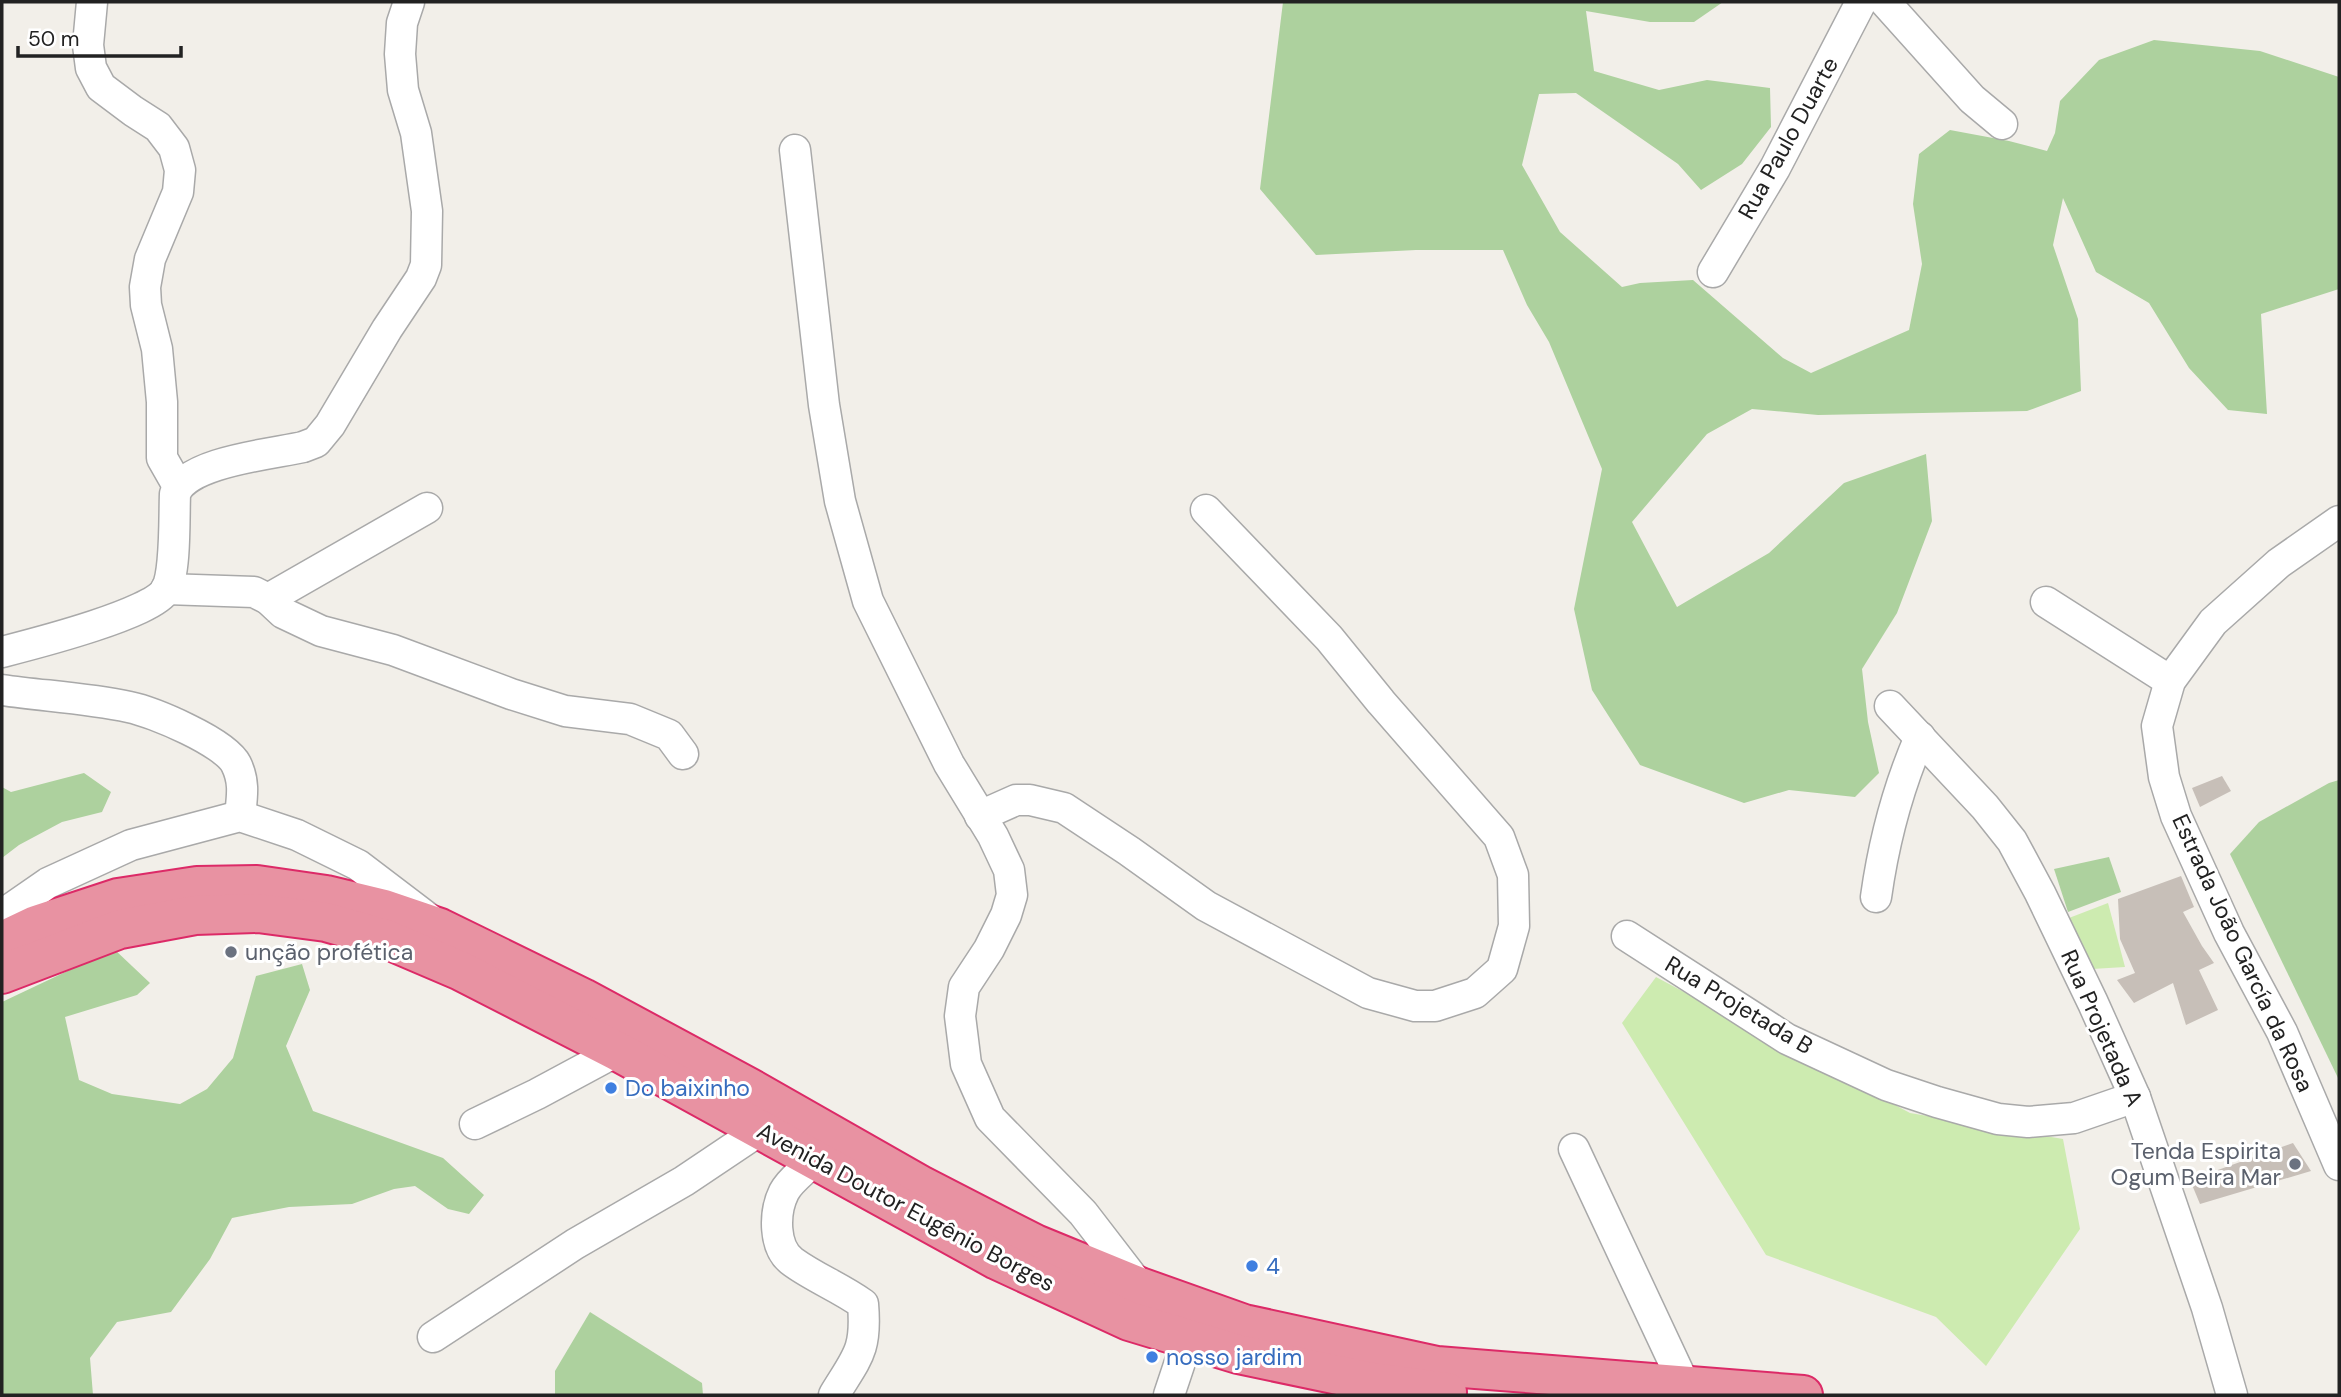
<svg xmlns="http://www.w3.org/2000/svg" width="2341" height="1397" font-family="'DM Sans',sans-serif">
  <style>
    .grass { fill: #cdebb0 }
    .forest { fill: #add19e }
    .building { fill: #c7bfb8 }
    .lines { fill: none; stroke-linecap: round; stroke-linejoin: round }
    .minor-casing { stroke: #a9a9a9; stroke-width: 33 }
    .highway-casing { stroke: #dc2a67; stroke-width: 42 }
    .minor { stroke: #fff; stroke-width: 30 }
    .highway { stroke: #e892a2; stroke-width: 38 }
    .worship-dot { fill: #6b7280; stroke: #fff; stroke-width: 2.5 }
    .shop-dot { fill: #3f7fe0; stroke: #fff; stroke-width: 2.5 }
    .labels { text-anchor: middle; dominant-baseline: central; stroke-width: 6; stroke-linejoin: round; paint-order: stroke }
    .street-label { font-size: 23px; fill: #222; stroke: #fff }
    .worship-label { font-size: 23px; fill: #5b616d; stroke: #fff; text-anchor: start }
    .shop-label { font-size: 23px; fill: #366cbe; stroke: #fff; text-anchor: start }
  </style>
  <rect width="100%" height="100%" fill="#f2efe9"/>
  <g class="grass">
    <polygon points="2108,903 2125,967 2092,969 2069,918"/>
    <polygon points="1656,977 1910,1113 2063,1139 2080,1229 1986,1366 1936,1317 1766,1255 1622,1023"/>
  </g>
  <g class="forest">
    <polygon points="1283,2 1723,2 1694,22 1650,22 1586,11 1594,71 1659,90 1707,80 1770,88 1771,127 1742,164 1701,190 1678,164 1576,93 1539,94 1522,165 1560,232 1622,287 1640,283 1693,280 1783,358 1811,373 1909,330 1922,264 1913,204 1919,154 1950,130 2009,141 2047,151 2055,133 2060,101 2099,60 2154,40 2260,51 2339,77 2339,289 2261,314 2267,414 2228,410 2189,368 2149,303 2096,272 2063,198 2053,245 2078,319 2081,391 2027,411 1818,415 1752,409 1707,434 1632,522 1677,607 1769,553 1844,483 1926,454 1932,521 1897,613 1862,669 1868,722 1879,773 1855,797 1789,790 1744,803 1640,765 1592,690 1574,609 1602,469 1549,342 1527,305 1503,250 1416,250 1316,255 1260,189"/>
    <polygon points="84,773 111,792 102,812 62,822 19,845 2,858 2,787 11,792"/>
    <polygon points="2339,780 2339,1080 2230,854 2259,822 2329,783"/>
    <polygon points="2109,857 2121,892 2068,912 2054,869"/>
    <polygon points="114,949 150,983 137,995 65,1017 79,1080 112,1094 180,1104 207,1089 233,1058 256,976 302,964 310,990 286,1046 313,1111 443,1158 484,1195 469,1214 448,1209 415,1186 394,1189 352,1204 289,1207 232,1218 210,1259 171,1312 117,1322 90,1358 93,1395 2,1395 2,1002"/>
    <polygon points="590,1312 702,1383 703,1395 555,1395 555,1371"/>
  </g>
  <g class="building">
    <polygon points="2222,776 2231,791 2200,807 2192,788"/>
    <polygon points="2181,876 2194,907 2183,912 2202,946 2214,963 2199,970 2218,1010 2186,1025 2173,983 2134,1003 2117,980 2135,973 2120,939 2118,899"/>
    <polygon points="2293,1143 2311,1171 2200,1204 2190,1180"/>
  </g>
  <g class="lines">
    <g class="minor-casing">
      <g id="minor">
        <polyline points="92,2 88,45 91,68 101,87 133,111 158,127 174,148 180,170 178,192 150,259 145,287 146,305 157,349 162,402 162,458 178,486"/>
        <polyline points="1885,2 1972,99 2002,124"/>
        <polyline points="795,150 824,405 840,501 868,601 949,764 993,836 1009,870 1012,895 1006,915 989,949 964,987 960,1016 966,1064 990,1118 1083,1213 1140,1287"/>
        <polyline points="1713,272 1775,168 1861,2"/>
        <polyline points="2339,521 2279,563 2213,622 2170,681 2157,726 2164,777 2176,816 2229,933 2282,1032 2339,1165"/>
        <polyline points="166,589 254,592 268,599 283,613 321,631 393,650 511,694 565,711 630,719 669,735 683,754"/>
        <polyline points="268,599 427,508"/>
        <polyline points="2046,602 2170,681"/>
        <path d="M2,652C33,644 152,614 166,590C176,572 174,517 175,494C186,462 272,454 303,447L316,442L330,425L387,329L421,278L426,265L427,211L416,133L403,90L400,54L402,23L409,2"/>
        <path d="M2,690C44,696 87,698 129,707C153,712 225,742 236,764C245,782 242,797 240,816"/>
        <polyline points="1890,706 1985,807 2012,841 2040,893 2093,1003 2135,1097 2207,1308 2232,1395"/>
        <polyline points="980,816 1016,800 1030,800 1064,808 1129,851 1206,906 1368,993 1415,1006 1435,1006 1475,993 1502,969 1514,926 1513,875 1499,837 1381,702 1329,638 1206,510"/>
        <path d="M1876,897C1884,840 1897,790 1920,737"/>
        <polyline points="2,915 48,883 131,845 240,816 297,835 358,865 429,919"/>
        <polyline points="1627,936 1787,1039 1886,1085 1937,1102 1998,1119 2028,1122 2074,1118 2135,1097"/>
        <polyline points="475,1124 537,1094 617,1051"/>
        <polyline points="1574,1149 1685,1386"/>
        <path d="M814,1160C805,1170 790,1180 784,1192C774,1212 773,1248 793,1262C815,1278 841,1288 863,1304C867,1351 857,1357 834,1395"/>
        <polyline points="433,1337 575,1244 684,1181 760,1130"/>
        <polyline points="1169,1395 1188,1338"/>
      </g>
    </g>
    <g class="highway-casing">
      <g id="highway">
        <polyline points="2,941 36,925 118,898 197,886 257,885 326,895 384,909 440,928 583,998 750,1088 922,1186 1035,1244 1140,1287 1244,1324 1437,1366 1803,1395"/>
        <polyline points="2,974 120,929 195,915 258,913 326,922 386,939 461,971 617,1051 997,1260 1129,1321 1238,1354 1367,1381 1447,1392"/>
      </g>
    </g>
    <use href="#minor" class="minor"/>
    <use href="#highway" class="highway"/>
  </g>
  <g class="worship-dot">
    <circle cx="231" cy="952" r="7"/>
    <circle cx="2295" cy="1164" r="7"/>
  </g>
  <g class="shop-dot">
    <circle cx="611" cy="1088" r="7"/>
    <circle cx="1252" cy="1266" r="7"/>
    <circle cx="1152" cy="1357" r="7"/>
  </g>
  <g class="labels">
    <g class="street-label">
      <text transform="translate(1788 138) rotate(-61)">Rua Paulo Duarte</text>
      <text transform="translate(2243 953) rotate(65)">Estrada João García da Rosa</text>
      <text transform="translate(1739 1005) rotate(31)">Rua Projetada B</text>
      <text transform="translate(2102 1028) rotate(66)">Rua Projetada A</text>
      <text transform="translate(906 1207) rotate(28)">Avenida Doutor Eugênio Borges</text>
    </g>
    <g class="worship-label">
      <text x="245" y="952">unção profética</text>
      <text x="2281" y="1151" text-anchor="end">Tenda Espirita<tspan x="2281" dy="26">Ogum Beira Mar</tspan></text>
    </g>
    <g class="shop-label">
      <text x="625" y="1088">Do baixinho</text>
      <text x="1266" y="1266">4</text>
      <text x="1166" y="1357">nosso jardim</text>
    </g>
  </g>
  <rect width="2341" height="1397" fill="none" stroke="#222222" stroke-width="7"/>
  <path d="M18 46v10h163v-10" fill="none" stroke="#222222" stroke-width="3.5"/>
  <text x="28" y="46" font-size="21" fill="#222222" stroke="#ffffff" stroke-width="5" paint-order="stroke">50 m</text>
</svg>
